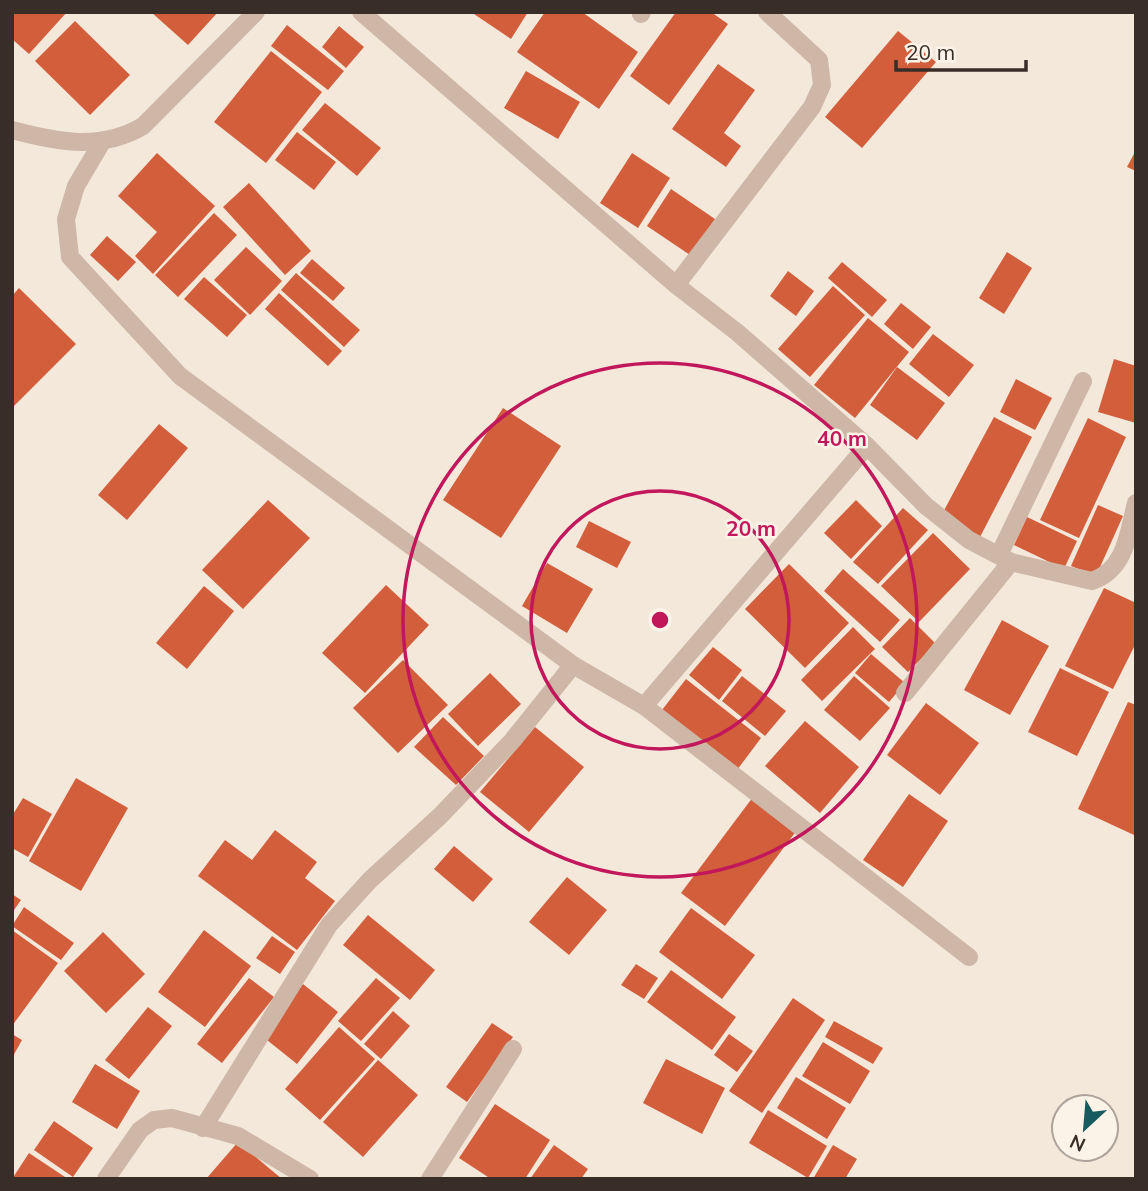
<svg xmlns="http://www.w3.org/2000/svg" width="1148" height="1191" font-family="Mulish,sans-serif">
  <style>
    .building { fill: #d25e3c }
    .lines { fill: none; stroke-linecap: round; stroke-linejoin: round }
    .street { stroke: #ceb7a6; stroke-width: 18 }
    .ring { fill: none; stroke: #c2185b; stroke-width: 3.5 }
    .centre { fill: #c2185b; stroke: #fbf2e8; stroke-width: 3.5 }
    .ring-label { font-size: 21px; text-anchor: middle; font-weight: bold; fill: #c2185b; stroke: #fbf2e8; stroke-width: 5; stroke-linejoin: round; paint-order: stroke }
  </style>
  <rect width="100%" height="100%" fill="#f4e8db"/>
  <g class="building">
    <polygon points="12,12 67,12 29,54 12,39"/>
    <polygon points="151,12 218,12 188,45"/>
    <polygon points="471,12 528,12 511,39"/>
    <polygon points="545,12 582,12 638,52 599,109 517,52"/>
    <polygon points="676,12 711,12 728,24 669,105 630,76"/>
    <polygon points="75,21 130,75 90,115 35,61"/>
    <polygon points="287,25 344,71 328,90 271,46"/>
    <polygon points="339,26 364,47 346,68 322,47"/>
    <polygon points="898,31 936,62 862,148 825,117"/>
    <polygon points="271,51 322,92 266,163 214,122"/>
    <polygon points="718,64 755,90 724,133 741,146 726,167 672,129"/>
    <polygon points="526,71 580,102 558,139 504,108"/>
    <polygon points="325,103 381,148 357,176 302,130"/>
    <polygon points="297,132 336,162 314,190 275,160"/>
    <polygon points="1136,150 1136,171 1127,167"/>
    <polygon points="157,153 215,206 153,274 135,256 157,232 118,196"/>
    <polygon points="632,153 670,178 638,228 600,203"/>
    <polygon points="249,183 311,251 285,275 223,207"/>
    <polygon points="671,189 715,219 690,255 647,226"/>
    <polygon points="214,213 237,235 178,297 155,275"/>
    <polygon points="107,236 136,262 118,281 90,255"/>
    <polygon points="246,247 282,281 250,315 214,280"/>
    <polygon points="1007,252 1032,268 1004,314 979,298"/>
    <polygon points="312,259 345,288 333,301 300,273"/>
    <polygon points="842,262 887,300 872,317 828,278"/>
    <polygon points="788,271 814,291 796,316 770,296"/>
    <polygon points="296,273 360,330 344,347 281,290"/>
    <polygon points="204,277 247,315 227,337 184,299"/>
    <polygon points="833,286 865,315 810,377 778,349"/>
    <polygon points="19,288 76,344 12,408 12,296"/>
    <polygon points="279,293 342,351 328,366 265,309"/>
    <polygon points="901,303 931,327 913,349 884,324"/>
    <polygon points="868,318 909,352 855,418 814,385"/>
    <polygon points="933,334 974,365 949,397 909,364"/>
    <polygon points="1114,359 1136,366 1136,423 1098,412"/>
    <polygon points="897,367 945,403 917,440 870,405"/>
    <polygon points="1016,379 1052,398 1035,430 1000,412"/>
    <polygon points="503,408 561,446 501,538 443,500"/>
    <polygon points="994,417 1032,437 980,537 941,516"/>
    <polygon points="1088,418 1126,437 1079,538 1040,520"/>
    <polygon points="159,424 188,448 127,520 98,495"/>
    <polygon points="268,500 310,538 243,609 202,570"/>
    <polygon points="856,500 882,526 851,559 824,533"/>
    <polygon points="1098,505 1123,516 1096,576 1071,566"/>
    <polygon points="903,508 928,530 878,584 853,562"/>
    <polygon points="1027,517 1077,541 1064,569 1014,545"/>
    <polygon points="589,521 631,542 617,568 576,547"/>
    <polygon points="933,533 970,569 919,622 881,586"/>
    <polygon points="547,563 593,589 567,633 522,606"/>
    <polygon points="789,564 849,623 805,668 745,609"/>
    <polygon points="843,569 900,620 880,642 824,591"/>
    <polygon points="386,585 429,625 365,693 322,653"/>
    <polygon points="204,586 234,611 187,669 156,643"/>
    <polygon points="1104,588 1136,603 1136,643 1113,689 1065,666"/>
    <polygon points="910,618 936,644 908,672 882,647"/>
    <polygon points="1002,620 1049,646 1010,715 964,690"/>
    <polygon points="853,627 875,649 822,701 801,680"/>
    <polygon points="713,647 742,670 719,700 689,675"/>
    <polygon points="871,654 905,683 889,702 855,673"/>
    <polygon points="403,660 448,705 398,753 353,708"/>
    <polygon points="1060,668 1109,692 1077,756 1028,732"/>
    <polygon points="490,673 521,704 478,746 448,714"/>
    <polygon points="742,676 786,711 765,736 722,701"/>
    <polygon points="854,676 890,708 860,741 824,710"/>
    <polygon points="686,679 761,738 737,770 662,710"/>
    <polygon points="1128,702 1136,705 1134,835 1078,809"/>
    <polygon points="926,703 979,743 940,795 887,755"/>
    <polygon points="443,717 484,756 456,785 414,747"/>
    <polygon points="805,721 859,767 820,813 765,766"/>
    <polygon points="535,727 584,767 529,832 480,792"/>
    <polygon points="76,778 128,808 81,891 29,861"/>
    <polygon points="909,794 948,821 903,887 863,860"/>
    <polygon points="753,797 797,830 725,926 681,893"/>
    <polygon points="23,798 52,814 28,857 12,848 12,816"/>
    <polygon points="275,830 317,862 305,878 335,901 297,950 198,876 225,840 252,860"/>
    <polygon points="454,846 493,879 473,902 434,869"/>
    <polygon points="567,877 607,910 569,955 529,922"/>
    <polygon points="12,894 21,900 12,913"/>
    <polygon points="24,907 74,943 61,960 12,926"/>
    <polygon points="691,908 755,955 722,999 659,952"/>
    <polygon points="368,915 435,970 410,1000 343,945"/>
    <polygon points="12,930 58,963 12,1026"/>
    <polygon points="204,930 251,966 205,1027 158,992"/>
    <polygon points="103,932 145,974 106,1013 64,971"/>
    <polygon points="272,936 295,952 280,974 256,958"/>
    <polygon points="636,964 658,978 644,999 621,985"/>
    <polygon points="671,970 736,1017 712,1050 647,1002"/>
    <polygon points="249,978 274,997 222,1063 197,1044"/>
    <polygon points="376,978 400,998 361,1041 338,1021"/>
    <polygon points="303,984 338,1012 297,1064 262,1036"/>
    <polygon points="793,998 825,1020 762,1113 729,1091"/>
    <polygon points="148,1007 172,1026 129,1079 105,1060"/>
    <polygon points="393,1011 410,1026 381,1059 364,1044"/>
    <polygon points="834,1021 883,1048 873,1064 825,1037"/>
    <polygon points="492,1023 513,1037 467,1102 446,1087"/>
    <polygon points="339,1027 375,1059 320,1120 285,1089"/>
    <polygon points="12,1034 22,1040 12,1058"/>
    <polygon points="729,1034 753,1051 737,1072 714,1055"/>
    <polygon points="823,1042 870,1071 850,1104 802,1076"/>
    <polygon points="666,1059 725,1088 702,1134 643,1103"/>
    <polygon points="378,1060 418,1095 363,1157 323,1122"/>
    <polygon points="95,1064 140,1091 117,1129 72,1102"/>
    <polygon points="796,1077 846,1108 827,1139 777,1108"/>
    <polygon points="495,1104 550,1140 525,1179 491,1179 459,1158"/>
    <polygon points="768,1110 827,1146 808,1178 749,1143"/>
    <polygon points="54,1121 93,1148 73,1177 34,1150"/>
    <polygon points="238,1142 282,1179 206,1179"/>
    <polygon points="554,1145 588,1169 581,1179 530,1179"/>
    <polygon points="833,1145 857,1159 845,1179 813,1179"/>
    <polygon points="29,1153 68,1179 12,1179"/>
  </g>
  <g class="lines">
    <g class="street">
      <polyline points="361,12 676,285"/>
      <polyline points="767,12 819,60 822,85 812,107 676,285 738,333 867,446 926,506 969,540 1011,562"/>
      <polyline points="641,14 642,12"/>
      <path d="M12,130C57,142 101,151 143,126L256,12"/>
      <polyline points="102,142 76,186 66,219 70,257 180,376 573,665 644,706 867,446"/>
      <polyline points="999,555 1083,381"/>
      <path d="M905,693L1011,562L1092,581C1126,569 1128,534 1136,503"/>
      <polyline points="644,706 969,957"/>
      <polyline points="203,1128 329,925 370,880 440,816 512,741 573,665"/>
      <polyline points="106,1179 140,1130 154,1120 172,1118 238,1136 310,1179"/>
      <polyline points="430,1179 513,1049"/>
    </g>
  </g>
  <g class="ring">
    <circle cx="660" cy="620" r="129"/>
    <circle cx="660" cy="620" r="257"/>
  </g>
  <circle cx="660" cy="620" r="10" class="centre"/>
  <g class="ring-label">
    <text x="842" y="446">40 m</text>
    <text x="751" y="536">20 m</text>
  </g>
  <rect width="1148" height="1191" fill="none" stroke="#392d27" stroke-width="28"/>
  <g transform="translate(1085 1128) rotate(206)"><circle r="33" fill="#fbf2e8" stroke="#ada39b" stroke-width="2"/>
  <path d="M0-5L12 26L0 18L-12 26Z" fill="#185b5f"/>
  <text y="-10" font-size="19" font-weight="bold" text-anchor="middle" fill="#392d27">N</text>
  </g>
  <path d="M896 60v10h130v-10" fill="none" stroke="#392d27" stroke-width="3.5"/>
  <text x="906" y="60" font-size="21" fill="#392d27" stroke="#fbf2e8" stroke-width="5" paint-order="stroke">20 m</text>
</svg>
